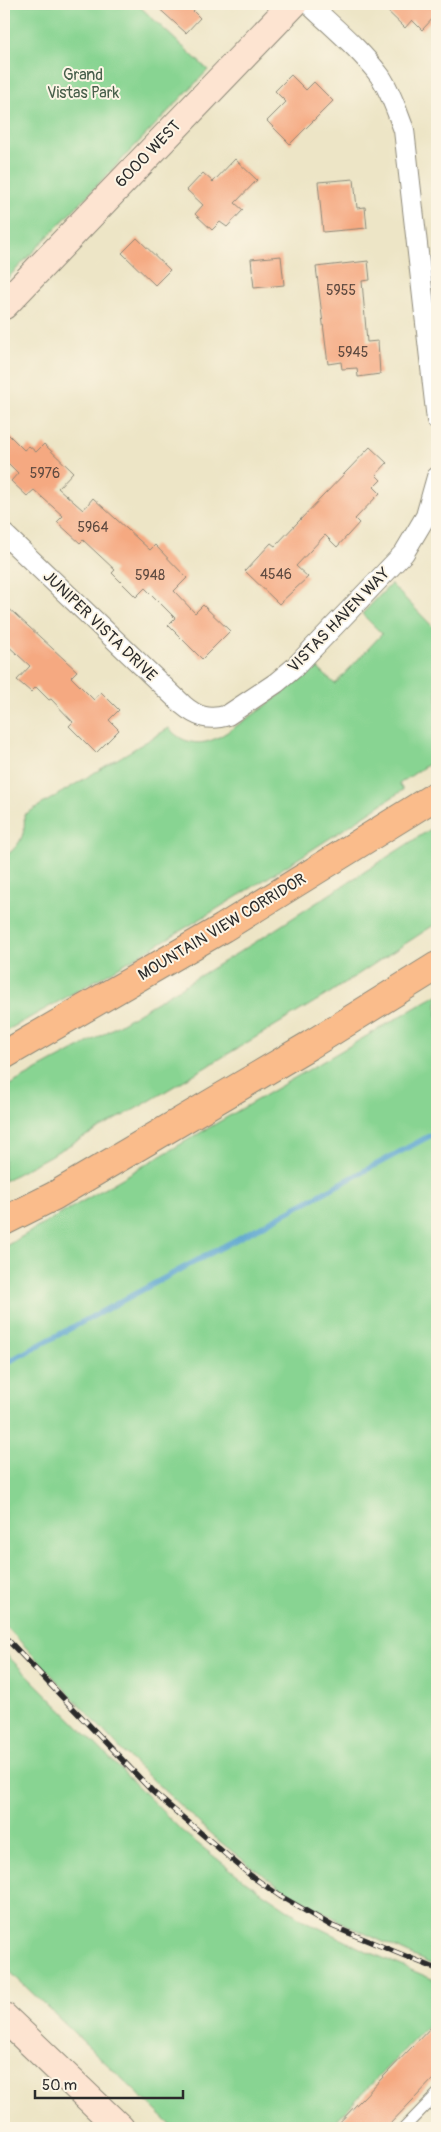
<svg xmlns="http://www.w3.org/2000/svg" width="441" height="2132" font-family="Pangolin,sans-serif">
  <style>
    .green { fill: #88d492; stroke: #5a805e }
    .lines { fill: none; stroke-linecap: round; stroke-linejoin: round }
    .stream { stroke: #58a4d0; stroke-width: 5.5 }
    .building { fill: #f5a981 }
    .lane-casing { stroke: #8c8878; stroke-width: 12 }
    .street-casing { stroke: #8c8878; stroke-width: 22 }
    .secondary-casing { stroke: #8c8878; stroke-width: 30 }
    .highway-casing { stroke: #8c8878; stroke-width: 30 }
    .lane { stroke: #fff; stroke-width: 10 }
    .street { stroke: #fff; stroke-width: 20 }
    .secondary { stroke: #fde4d1; stroke-width: 28 }
    .highway { stroke: #fabc8b; stroke-width: 28 }
    .rail-casing { stroke: #2b2b2b; stroke-width: 5.5 }
    .rail { stroke: #fcf5e5; stroke-width: 4; stroke-dasharray: 11; stroke-linecap: butt }
    .labels { text-anchor: middle; dominant-baseline: central; stroke-width: 4; stroke-linejoin: round; paint-order: stroke }
    .number-label { font-size: 14px; fill: #5e4a40 }
    .park-label { font-size: 16px; fill: #475e4a; stroke: #fcf5e5 }
    .street-label { font-size: 16px; fill: #2b2b2b; stroke: #fcf5e5 }
  </style>
  <rect width="100%" height="100%" fill="#fcf5e5"/>
  <filter id="ink" filterUnits="userSpaceOnUse"><feTurbulence type="fractalNoise" baseFrequency=".02" numOctaves="2"/><feDisplacementMap in="SourceGraphic" scale="10" xChannelSelector="R" yChannelSelector="G"/><feConvolveMatrix kernelMatrix="1 2 1 2 8 2 1 2 1" color-interpolation-filters="sRGB"/></filter>
  <filter id="wash" filterUnits="userSpaceOnUse"><feTurbulence type="fractalNoise" baseFrequency=".0096" numOctaves="4" result="noise"/><feDisplacementMap in="SourceGraphic" scale="20" xChannelSelector="R" yChannelSelector="G"/><feGaussianBlur stdDeviation="1.12" result="paint"/><feColorMatrix in="noise" values="0 0 0 0 0 0 0 0 0 0 0 0 0 0 0 0 0 1.4 0 .05"/><feComposite in="paint" operator="in"/></filter>
  <g filter="url(#wash)">
    <rect width="100%" height="100%" fill="#ede5c6"/>
    <g class="green">
      <polygon points="4,4 137,4 208,70 4,282"/>
      <path d="M391,584L437,631V758L399,784L403,790C274,877 140,957 4,1032V857C20,846 26,835 24,815L169,728C178,739 191,745 206,742C218,739 229,731 239,724C267,706 291,688 314,665L335,684L382,634L362,614Z"/>
      <polygon points="437,825 437,923 328,994 146,1103 4,1181 4,1088 102,1035 254,943"/>
      <polygon points="437,995 437,1967 347,1925 286,1891 249,1865 212,1835 128,1757 4,1624 4,1247"/>
      <polygon points="4,1652 183,1832 248,1883 303,1920 362,1949 437,1981 437,2016 329,2128 174,2128 4,1966"/>
    </g>
    <g class="lines">
      <polyline class="stream" points="4,1364 437,1132"/>
    </g>
    <g id="blocks">
      <g class="building">
        <polygon points="154,4 200,4 193,11 200,18 186,33"/>
        <polygon points="380,4 437,4 437,14 422,30 412,20 405,28"/>
        <polygon points="291,75 306,90 314,82 333,101 290,144 267,121 286,102 275,91"/>
        <polygon points="235,159 257,180 235,203 243,210 227,227 220,222 212,230 195,214 203,205 187,190 203,173 213,182"/>
        <polygon points="354,179 357,208 365,207 367,228 323,232 318,182"/>
        <polygon points="137,238 170,270 155,285 122,253"/>
        <polygon points="281,256 284,285 254,288 251,259"/>
        <polygon points="368,261 370,280 362,281 367,342 378,341 380,374 358,377 357,368 342,369 341,362 328,364 316,267"/>
        <polygon points="4,430 24,450 29,446 36,452 44,444 73,472 58,488 83,510 93,498 150,550 155,545 187,578 174,591 195,613 203,605 230,631 202,659 168,625 175,618 145,588 136,597 112,573 115,570 83,540 80,543 57,522 63,516 34,490 27,496 11,481 18,473 4,459"/>
        <polygon points="370,447 387,463 376,475 381,480 374,487 380,493 355,519 359,523 337,547 325,535 296,566 308,577 279,604 245,571 271,543 275,546"/>
        <polygon points="4,604 77,671 71,677 94,700 101,692 119,710 109,720 119,730 96,753 69,726 73,722 51,699 49,700 36,687 31,692 17,680 30,666 4,642"/>
        <polygon points="437,2021 437,2075 386,2128 334,2128"/>
      </g>
    </g>
  </g>
  <g filter="url(#ink)">
    <use href="#blocks" fill-opacity="0" stroke="#8c8878" stroke-width="1"/>
    <g class="lines">
      <g class="lane-casing">
        <polyline id="lane" points="404,2128 437,2094"/>
      </g>
      <g class="street-casing">
        <g id="street">
          <path d="M309,4C333,27 360,49 380,76C391,92 397,112 404,130L437,420"/>
          <path d="M4,534L183,705C197,717 209,721 228,715L276,683L294,668L404,553L426,516L437,477"/>
        </g>
      </g>
      <g class="secondary-casing">
        <g id="secondary">
          <polyline points="4,305 293,4"/>
          <polyline points="4,2017 120,2128"/>
        </g>
      </g>
      <g class="highway-casing">
        <g id="highway">
          <polyline points="4,1055 223,928 437,795"/>
          <polyline points="4,1221 54,1196 310,1045 437,966"/>
        </g>
      </g>
      <use href="#lane" class="lane"/>
      <use href="#street" class="street"/>
      <use href="#secondary" class="secondary"/>
      <use href="#highway" class="highway"/>
      <g class="rail-casing">
        <polyline id="rail" points="4,1636 153,1792 250,1875 280,1896 332,1926 437,1969"/>
      </g>
      <use href="#rail" class="rail"/>
    </g>
  </g>
  <g class="labels">
    <g class="number-label">
      <text x="341" y="290">5955</text>
      <text x="353" y="352">5945</text>
      <text x="45" y="473">5976</text>
      <text x="93" y="527">5964</text>
      <text x="276" y="574">4546</text>
      <text x="150" y="575">5948</text>
    </g>
    <g class="park-label">
      <text x="83" y="75">Grand<tspan x="83" dy="18">Vistas Park</tspan></text>
    </g>
    <g class="street-label">
      <text transform="translate(148 154) rotate(-46)">6000 WEST</text>
      <text transform="translate(339 620) rotate(-46)">VISTAS HAVEN WAY</text>
      <text transform="translate(100 626) rotate(44)">JUNIPER VISTA DRIVE</text>
      <text transform="translate(222 927) rotate(-31)">MOUNTAIN VIEW CORRIDOR</text>
    </g>
  </g>
  <rect width="441" height="2132" fill="none" stroke="#fcf5e5" stroke-width="20"/>
  <path d="M35 2090v8h148v-8" fill="none" stroke="#2b2b2b" stroke-width="2.5"/>
  <text x="42" y="2090" font-size="15" fill="#2b2b2b" stroke="#fcf5e5" stroke-width="4" paint-order="stroke">50 m</text>
</svg>
